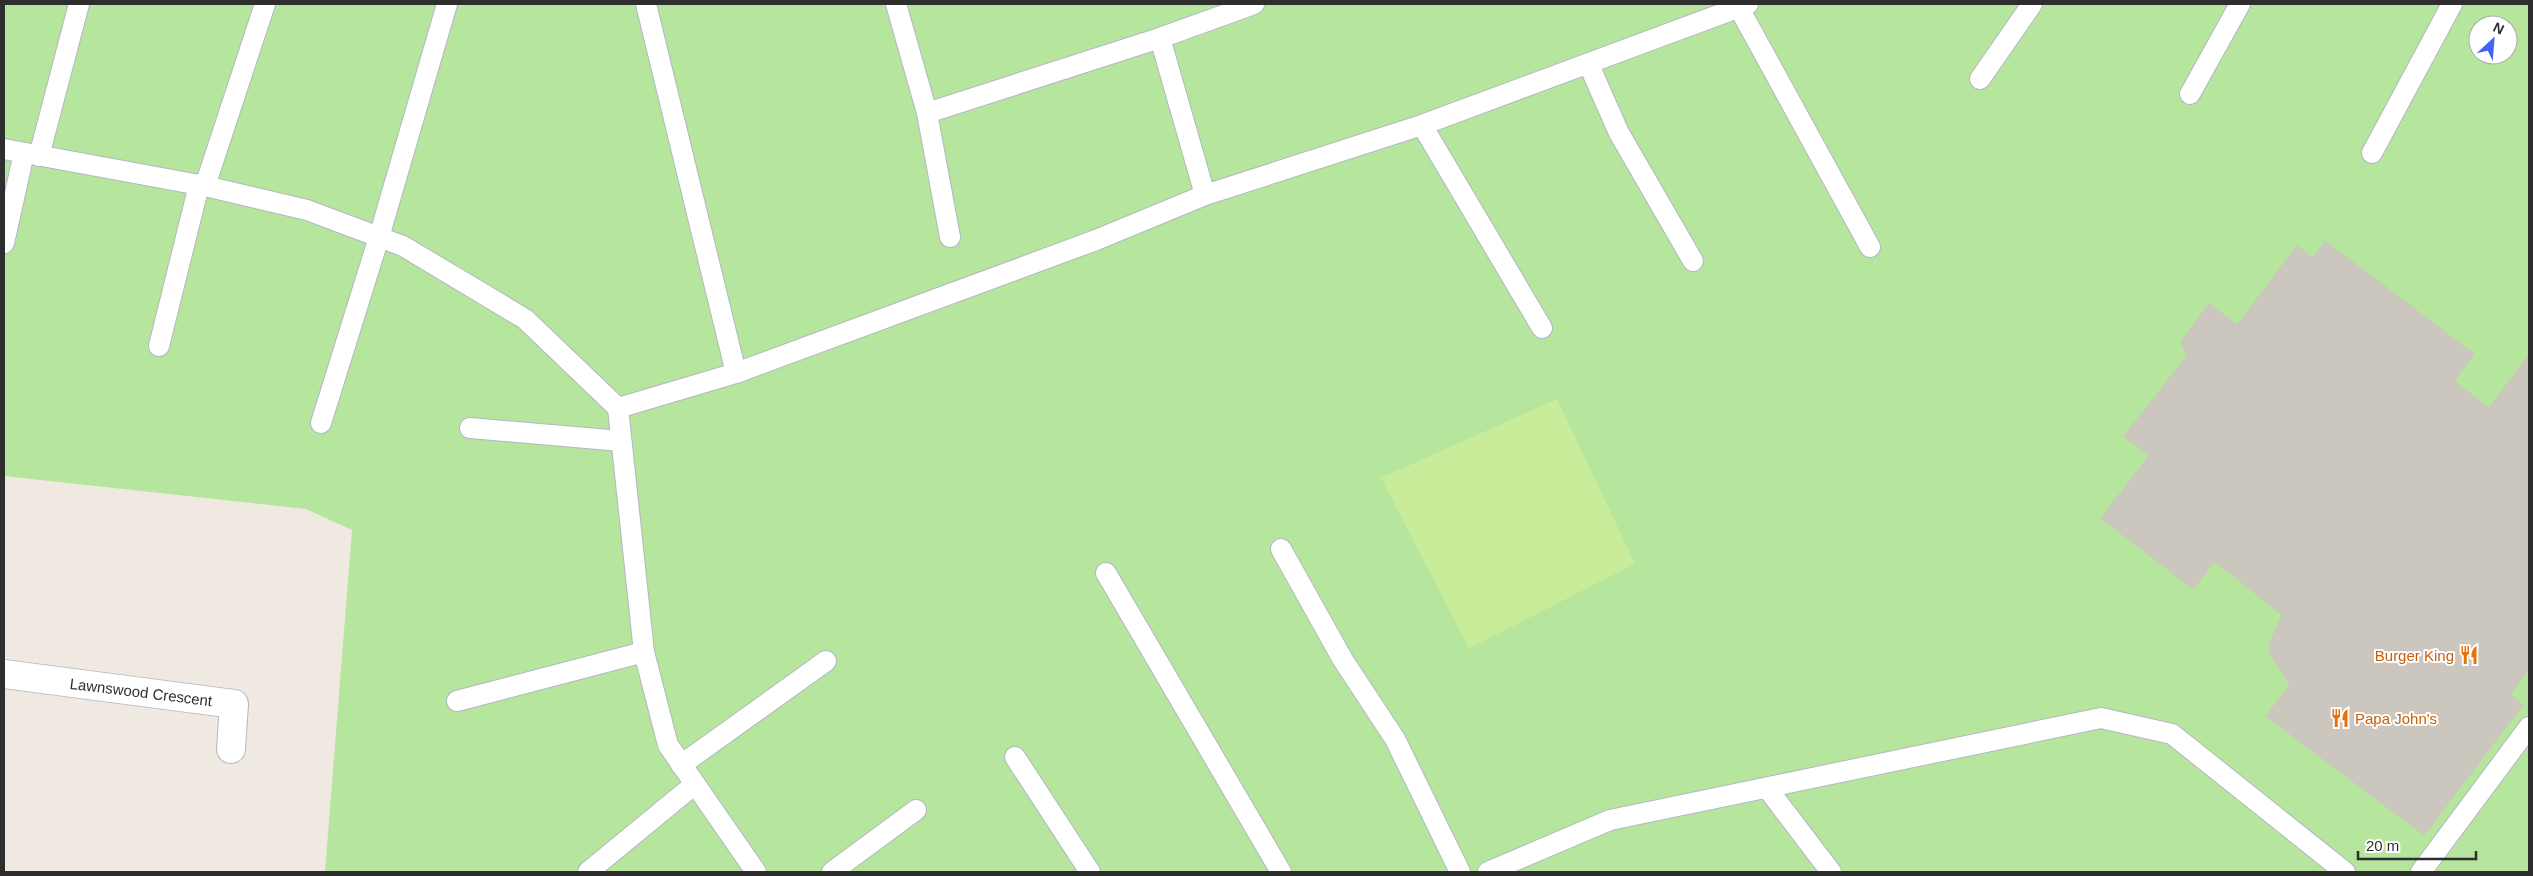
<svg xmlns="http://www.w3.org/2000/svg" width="2533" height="876" font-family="Arial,sans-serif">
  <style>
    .green { fill: #b6e59e; fill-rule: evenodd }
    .pitch { fill: #c9ec9a }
    .building { fill: #cbc7bf; stroke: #cbc5ba }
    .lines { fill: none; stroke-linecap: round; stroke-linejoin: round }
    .service-casing { stroke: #b4b7c1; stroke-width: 22 }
    .minor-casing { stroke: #b4b7c1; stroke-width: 30 }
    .service { stroke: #fff; stroke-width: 20 }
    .minor { stroke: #fff; stroke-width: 28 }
    .labels { text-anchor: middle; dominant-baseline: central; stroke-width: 4; stroke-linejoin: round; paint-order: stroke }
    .food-label { font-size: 15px; fill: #c56008; stroke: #fff; text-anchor: end }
    .street-label { font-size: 15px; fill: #2e2e2e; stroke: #fff }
  </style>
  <rect width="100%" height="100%" fill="#efe9e1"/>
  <path class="green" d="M4,4H2529V872H325L352,530L306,509L4,476ZM2478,25H2508V55H2478Z"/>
  <polygon class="pitch" points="1557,399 1635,564 1469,648 1381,478"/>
  <polygon class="building" points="2325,241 2474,354 2454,381 2489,408 2529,355 2529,669 2510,694 2523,705 2424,835 2266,716 2290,685 2271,656 2269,645 2282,615 2215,561 2193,589 2101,518 2149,456 2124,436 2187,356 2181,341 2209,304 2237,325 2297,246 2313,258"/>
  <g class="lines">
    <g class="service-casing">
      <g id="service">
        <polyline points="646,4 736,373"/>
        <polyline points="896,4 927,113 950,237"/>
        <polyline points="1739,8 1870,247"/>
        <polyline points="1160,38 1205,195"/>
        <polyline points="1589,65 1619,133 1693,261"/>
        <polyline points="1980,79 2032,4"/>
        <polyline points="2190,94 2240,4"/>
        <polyline points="927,113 1160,38 1254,4"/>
        <polyline points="1422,125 1542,328"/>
        <polyline points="4,149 205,186 307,210 403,246 525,319 618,408 644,652 668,745 756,872"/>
        <polyline points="2372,153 2452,4"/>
        <polyline points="39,156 79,4"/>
        <polyline points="205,186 265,4"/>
        <polyline points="4,243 24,153"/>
        <polyline points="159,346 199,185"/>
        <polyline points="618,408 736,373 1096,240 1205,195 1422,125 1748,4"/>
        <polyline points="321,423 379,237 447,4"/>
        <polyline points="470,428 621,441"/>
        <polyline points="1281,549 1343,660 1395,739 1460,872"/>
        <polyline points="1106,573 1281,872"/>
        <polyline points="457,701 644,652"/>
        <polyline points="1015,757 1090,872"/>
        <polyline points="681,765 826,661"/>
        <polyline points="1767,788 1831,872"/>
        <polyline points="588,872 695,784"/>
        <polyline points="832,872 916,810"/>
        <polyline points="1488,872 1610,820 2101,718 2172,734 2345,872"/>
        <polyline points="2421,872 2529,727"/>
      </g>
    </g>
    <g class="minor-casing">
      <polyline id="minor" points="4,674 234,704 231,749"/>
    </g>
    <use href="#service" class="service"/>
    <use href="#minor" class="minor"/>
  </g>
  <defs>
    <g id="restaurant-bare" transform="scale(1.5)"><path d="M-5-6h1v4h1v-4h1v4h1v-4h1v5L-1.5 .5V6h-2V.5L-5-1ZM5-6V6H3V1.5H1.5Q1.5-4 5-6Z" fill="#e8710a" stroke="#fff" stroke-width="2.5" paint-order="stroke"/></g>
  </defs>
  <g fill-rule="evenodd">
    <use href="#restaurant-bare" x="2469" y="655"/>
    <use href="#restaurant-bare" x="2340" y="718"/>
  </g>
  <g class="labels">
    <g class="food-label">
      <text x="2454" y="655">Burger King</text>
      <text x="2355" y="718" text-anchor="start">Papa John's</text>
    </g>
    <g class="street-label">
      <text transform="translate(141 692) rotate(7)">Lawnswood Crescent</text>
    </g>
  </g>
  <rect width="2533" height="876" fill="none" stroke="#2e2e2e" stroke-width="10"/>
  <g transform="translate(2493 40) rotate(26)"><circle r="24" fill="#ffffff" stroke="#ababab"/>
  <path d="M0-4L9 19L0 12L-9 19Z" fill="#4264fb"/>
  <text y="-8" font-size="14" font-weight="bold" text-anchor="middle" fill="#2e2e2e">N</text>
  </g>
  <path d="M2358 851v8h118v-8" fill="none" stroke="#2e2e2e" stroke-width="2.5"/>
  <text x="2366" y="851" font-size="15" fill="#2e2e2e" stroke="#ffffff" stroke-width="4" paint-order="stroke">20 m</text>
</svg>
